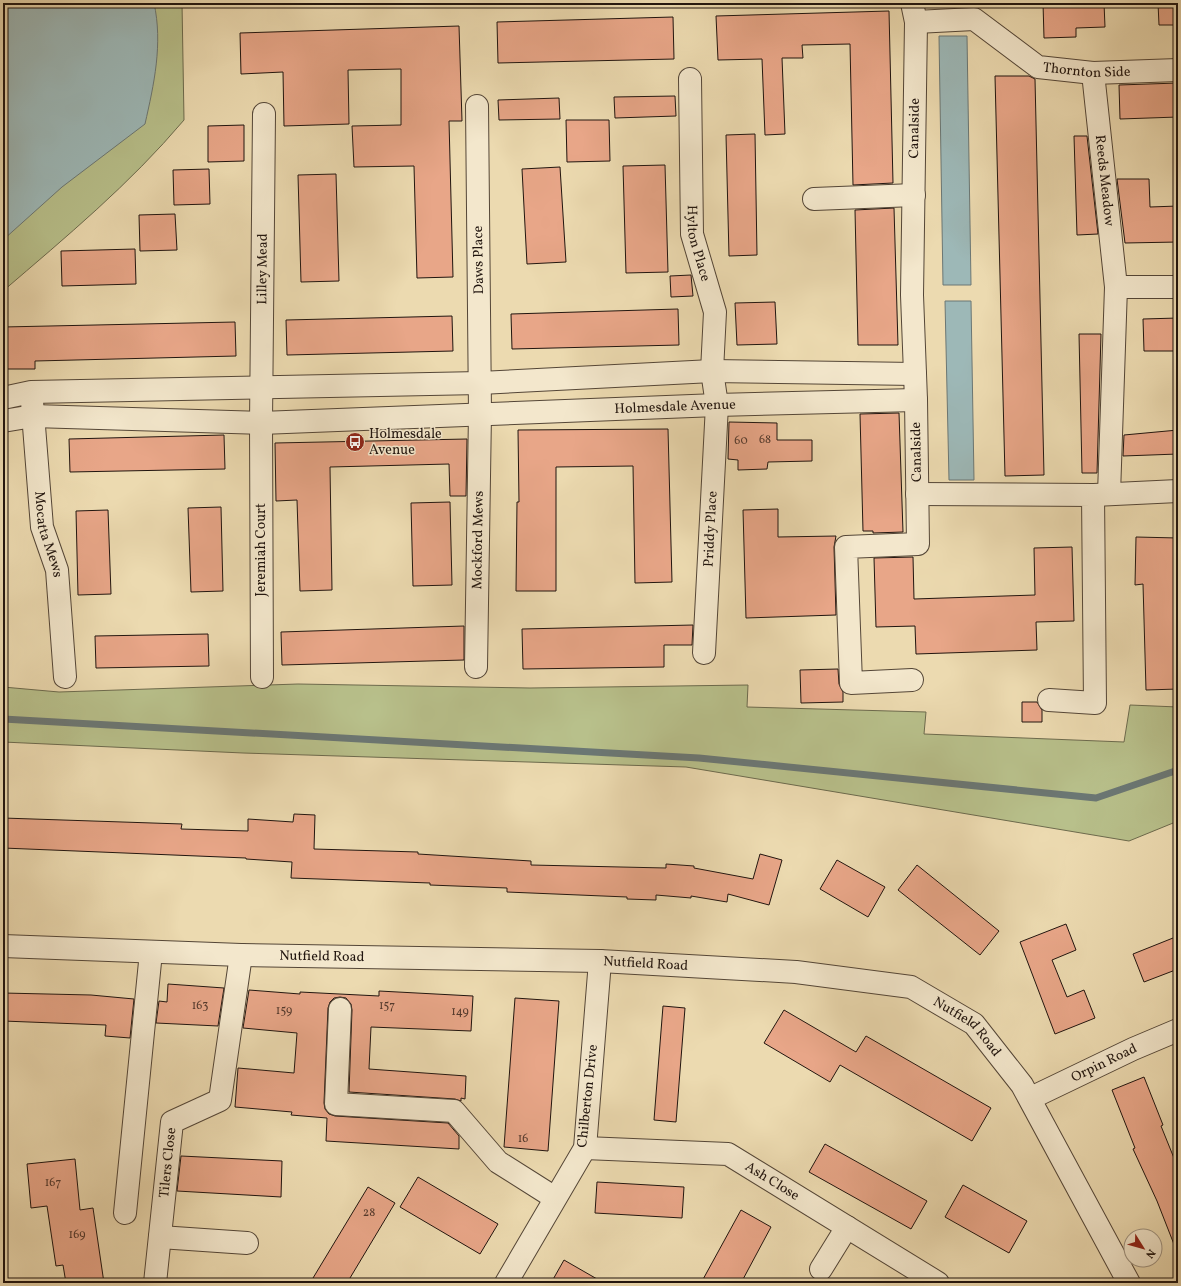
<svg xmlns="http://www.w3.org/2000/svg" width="1181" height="1286" font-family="Vollkorn,serif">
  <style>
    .green { fill: #b8c08b; stroke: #6c6a4d }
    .water { fill: #9db8b7; stroke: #6b7774 }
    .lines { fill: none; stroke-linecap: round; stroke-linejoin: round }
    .stream { stroke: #6b7774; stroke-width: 7 }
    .building { fill: #e8a688; stroke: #21150f }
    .minor-casing { stroke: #544637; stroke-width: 24 }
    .minor { stroke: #f3e7cc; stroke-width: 22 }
    .labels { text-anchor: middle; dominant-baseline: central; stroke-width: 3; stroke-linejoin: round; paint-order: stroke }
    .number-label { font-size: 12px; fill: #53392d }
    .street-label { font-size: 14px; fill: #21150f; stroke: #f3e7cc }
    .poi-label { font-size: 14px; fill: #21150f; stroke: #f3e7cc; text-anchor: start }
  </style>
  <rect width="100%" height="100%" fill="#ecdab0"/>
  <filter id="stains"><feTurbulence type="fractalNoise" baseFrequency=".005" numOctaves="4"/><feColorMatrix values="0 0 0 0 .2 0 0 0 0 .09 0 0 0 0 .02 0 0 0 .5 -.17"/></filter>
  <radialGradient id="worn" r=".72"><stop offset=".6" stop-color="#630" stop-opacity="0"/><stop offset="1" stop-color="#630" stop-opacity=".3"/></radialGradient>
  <g class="green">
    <path d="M3,3H182L184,120C130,184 66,237 3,291Z"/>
    <polygon points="298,684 530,688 748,685 747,707 926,712 924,734 1124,742 1130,705 1178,707 1178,821 1129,841 686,767 243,753 3,742 3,687 59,692"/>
  </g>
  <g class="water">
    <path d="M3,3H154C163,44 154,84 145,124L62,187L3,240Z"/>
    <polygon points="939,36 967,36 971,285 943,285"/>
    <polygon points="945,301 971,301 974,480 949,480"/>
  </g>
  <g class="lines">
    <polyline class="stream" points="3,719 699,758 1096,798 1178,770"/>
  </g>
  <g class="building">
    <polygon points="1043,3 1104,3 1105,27 1076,28 1076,37 1044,38"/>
    <polygon points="1158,3 1178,3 1178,25 1159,25"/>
    <polygon points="889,11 893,183 853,185 850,44 802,45 803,58 782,58 785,134 765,135 762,59 718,60 716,16"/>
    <polygon points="673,17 674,59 498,63 497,22"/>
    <polygon points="459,26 462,121 449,121 453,277 417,278 414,166 354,167 352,126 401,125 401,69 348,70 349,124 284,126 283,72 241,74 240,33"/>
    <polygon points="995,76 1029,76 1035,79 1044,475 1005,476"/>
    <polygon points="1178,83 1178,117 1120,119 1119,85"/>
    <polygon points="675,96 676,116 615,118 614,97"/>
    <polygon points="559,98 560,119 499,120 498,100"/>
    <polygon points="566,120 609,120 610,161 567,162"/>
    <polygon points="244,125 244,161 208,162 208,126"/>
    <polygon points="755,134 757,255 729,256 726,135"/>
    <polygon points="1074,136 1087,136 1098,234 1077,235"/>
    <polygon points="665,165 668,272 626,273 623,166"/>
    <polygon points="560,167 566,262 527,264 522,169"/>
    <polygon points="209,169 210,204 174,205 173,170"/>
    <polygon points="336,174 339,281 301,282 298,175"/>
    <polygon points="1117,179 1149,179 1150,207 1178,206 1178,242 1125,243"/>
    <polygon points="894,208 898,345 858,345 855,210"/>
    <polygon points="175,214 177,250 140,251 139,215"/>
    <polygon points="135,249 136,284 62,286 61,251"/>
    <polygon points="691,275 693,296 671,297 670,276"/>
    <polygon points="775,302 777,344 737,345 735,303"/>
    <polygon points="678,309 679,345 512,349 511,314"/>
    <polygon points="452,316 453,351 287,355 286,320"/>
    <polygon points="1178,318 1178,351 1144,351 1143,319"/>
    <polygon points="235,322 236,356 35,361 35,369 3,369 3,327"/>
    <polygon points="1079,334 1101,334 1097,473 1082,473"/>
    <polygon points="899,413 903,532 873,533 873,531 863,531 860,414"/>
    <polygon points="729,422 777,423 777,440 812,440 812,461 768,462 767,469 738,470 738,460 728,459"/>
    <polygon points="668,429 672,582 635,583 633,466 556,467 556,591 516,591 517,502 519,502 518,430"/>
    <polygon points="1178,430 1178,454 1123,456 1124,435"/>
    <polygon points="224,435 225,469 70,472 69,439"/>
    <polygon points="467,439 466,496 450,496 449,464 330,467 332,590 300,591 297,500 276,501 275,443"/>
    <polygon points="450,502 452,585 413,586 411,503"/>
    <polygon points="221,507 223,591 191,592 188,508"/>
    <polygon points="778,509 778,537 836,536 834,547 836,615 746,618 743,510"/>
    <polygon points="108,510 111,594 78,595 76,511"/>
    <polygon points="1136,537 1178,538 1178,689 1146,690 1143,584 1135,585"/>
    <polygon points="1072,547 1074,621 1036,622 1037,650 916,654 915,626 876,627 874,558 913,557 914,599 1035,595 1034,548"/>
    <polygon points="693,625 692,645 664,645 664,667 523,669 522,629"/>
    <polygon points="464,626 464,660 282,665 281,632"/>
    <polygon points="208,634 209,666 96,668 95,636"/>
    <polygon points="838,669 839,684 843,692 843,702 801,703 800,670"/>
    <polygon points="1022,702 1037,702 1042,710 1042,722 1022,722"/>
    <polygon points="294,814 315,815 314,849 418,852 418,854 531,861 531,865 666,868 666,864 694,866 694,868 753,879 760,854 782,860 769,905 728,894 727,902 691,896 691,898 656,895 656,900 627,899 627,897 507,892 507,888 430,885 430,883 291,878 292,862 246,859 246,858 3,848 3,818 182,824 181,829 248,831 248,819 293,822"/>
    <polygon points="837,860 885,887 868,917 820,889"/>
    <polygon points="917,865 999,931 980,955 898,890"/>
    <polygon points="1066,924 1076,950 1052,960 1067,997 1084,990 1095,1018 1055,1034 1020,942"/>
    <polygon points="1178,936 1178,969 1144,982 1133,954"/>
    <polygon points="168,984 224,988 218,1026 156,1023 159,1001 167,1002"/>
    <polygon points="249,990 300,994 300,992 379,996 379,991 473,996 471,1031 371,1027 369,1069 466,1076 465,1099 461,1098 461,1101 455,1099 349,1092 352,1010 351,1004 346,998 340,997 334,998 330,1002 328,1008 324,1103 325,1109 329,1114 335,1116 448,1123 459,1136 459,1149 326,1141 327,1118 291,1115 292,1112 235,1107 238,1068 294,1073 297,1033 243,1028"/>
    <polygon points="3,993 91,995 134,999 130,1038 105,1036 106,1025 3,1021"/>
    <polygon points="515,998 559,1001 548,1151 504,1147"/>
    <polygon points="663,1006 685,1008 676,1122 654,1120"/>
    <polygon points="784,1010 856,1052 866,1036 991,1108 972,1141 840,1065 830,1082 764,1043"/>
    <polygon points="1144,1077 1163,1125 1161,1126 1178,1168 1177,1252 1157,1201 1133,1149 1135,1148 1112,1090"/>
    <polygon points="825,1144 927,1201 911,1229 809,1172"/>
    <polygon points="181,1156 282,1161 281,1197 177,1191"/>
    <polygon points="75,1159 80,1210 93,1208 104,1283 66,1283 63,1265 56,1266 47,1206 31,1208 27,1164"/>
    <polygon points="418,1177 498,1224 480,1254 400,1207"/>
    <polygon points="597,1182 684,1187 682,1218 595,1213"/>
    <polygon points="963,1185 1027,1221 1009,1253 945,1217"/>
    <polygon points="368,1187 395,1203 347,1283 310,1283"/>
    <polygon points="741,1210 771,1227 741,1283 701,1283"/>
    <polygon points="564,1260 604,1283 551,1283"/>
  </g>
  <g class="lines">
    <g class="minor-casing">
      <g id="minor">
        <path id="s1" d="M916,22L974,19L1038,67L1093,73L1178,70"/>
        <path id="s2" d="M1093,73L1116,287L1109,494"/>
        <path id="s3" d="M690,79L692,234L715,312L712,371L717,405L704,653"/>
        <polyline points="814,199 914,195"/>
        <polyline points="1116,287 1178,287"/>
        <polyline points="3,398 31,392 480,383 712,371 915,374"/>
        <path id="s4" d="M32,401L42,527L57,570L65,677"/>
        <path id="s5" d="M3,421L33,416L261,423L717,405L916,400"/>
        <polyline points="917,494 1093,495 1095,703 1049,700"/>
        <polyline points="1094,495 1178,491"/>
        <path id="s6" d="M476,667L480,413L477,106"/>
        <path id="s7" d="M262,677L261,423L264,114"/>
        <path id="s8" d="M912,680L851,683L846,547L918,544L916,400L912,295L916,22L912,3"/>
        <path id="s9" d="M3,946L241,955L600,961L796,972L911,987L974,1024L1022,1085L1129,1283"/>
        <polyline points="340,1009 336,1104 454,1111 498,1162 555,1198"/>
        <path id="s10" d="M1031,1098L1133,1049L1178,1030"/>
        <path id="s11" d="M585,1148L728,1154L938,1283"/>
        <polyline points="125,1213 151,952"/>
        <polyline points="160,1237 247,1243"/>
        <polyline points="821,1269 847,1227"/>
        <path id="s12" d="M155,1283L172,1122L220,1100L241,955"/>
        <polyline points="506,1283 585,1148 600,961"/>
      </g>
    </g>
    <use href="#minor" class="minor"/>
  </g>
  <defs>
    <g id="bus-disc" transform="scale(1)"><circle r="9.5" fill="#8f2418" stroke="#f3e7cc"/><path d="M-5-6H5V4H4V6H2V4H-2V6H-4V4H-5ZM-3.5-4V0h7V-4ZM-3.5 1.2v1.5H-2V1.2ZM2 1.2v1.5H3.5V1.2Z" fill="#fff"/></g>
  </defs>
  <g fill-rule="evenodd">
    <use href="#bus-disc" x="355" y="442"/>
  </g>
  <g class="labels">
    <g class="number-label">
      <text x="765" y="440">68</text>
      <text x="741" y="441">60</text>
      <text x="200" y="1006">163</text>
      <text x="387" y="1006">157</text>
      <text x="284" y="1011">159</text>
      <text x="460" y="1012">149</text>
      <text x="523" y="1139">16</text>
      <text x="53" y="1183">167</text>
      <text x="369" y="1213">28</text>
      <text x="77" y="1235">169</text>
    </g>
    <g class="street-label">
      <text stroke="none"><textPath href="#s1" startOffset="187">Thornton Side</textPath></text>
      <text stroke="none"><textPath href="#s8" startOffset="685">Canalside</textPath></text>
      <text stroke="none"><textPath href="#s2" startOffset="108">Reeds Meadow</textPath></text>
      <text stroke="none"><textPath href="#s3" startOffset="165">Hylton Place</textPath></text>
      <text transform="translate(479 260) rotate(-91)">Daws Place</text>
      <text stroke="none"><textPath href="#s7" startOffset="408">Lilley Mead</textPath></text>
      <text stroke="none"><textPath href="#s5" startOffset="673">Holmesdale Avenue</textPath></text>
      <text transform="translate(917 452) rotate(-91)">Canalside</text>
      <text transform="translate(711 529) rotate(-87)">Priddy Place</text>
      <text stroke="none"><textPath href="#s4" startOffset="135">Mocatta Mews</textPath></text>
      <text stroke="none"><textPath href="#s6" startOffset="127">Mockford Mews</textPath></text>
      <text transform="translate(261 550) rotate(-90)">Jeremiah Court</text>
      <text stroke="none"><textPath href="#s9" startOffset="319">Nutfield Road</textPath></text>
      <text stroke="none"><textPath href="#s9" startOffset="643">Nutfield Road</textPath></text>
      <text stroke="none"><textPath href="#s9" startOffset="979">Nutfield Road</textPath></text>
      <text stroke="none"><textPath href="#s10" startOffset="81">Orpin Road</textPath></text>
      <text transform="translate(588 1096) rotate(-84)">Chilberton Drive</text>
      <text stroke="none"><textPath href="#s12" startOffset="121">Tilers Close</textPath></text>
      <text stroke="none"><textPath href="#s11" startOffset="195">Ash Close</textPath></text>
    </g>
    <g class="poi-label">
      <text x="369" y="434">Holmesdale<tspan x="369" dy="16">Avenue</tspan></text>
    </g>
  </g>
  <rect width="1181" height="1286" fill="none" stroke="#ecdab0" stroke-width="16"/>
  <rect x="4" y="4" width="1173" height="1278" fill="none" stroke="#21150f" stroke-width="2"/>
  <rect x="8" y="8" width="1165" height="1270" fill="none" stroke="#21150f"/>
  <g transform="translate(1143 1248) rotate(127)"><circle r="19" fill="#f3e7cc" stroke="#9f9380"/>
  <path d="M0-3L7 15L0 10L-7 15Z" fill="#8f2418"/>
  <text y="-6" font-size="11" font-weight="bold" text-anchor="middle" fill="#21150f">N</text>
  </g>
  <rect width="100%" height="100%" filter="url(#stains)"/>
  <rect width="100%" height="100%" fill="url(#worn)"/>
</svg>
